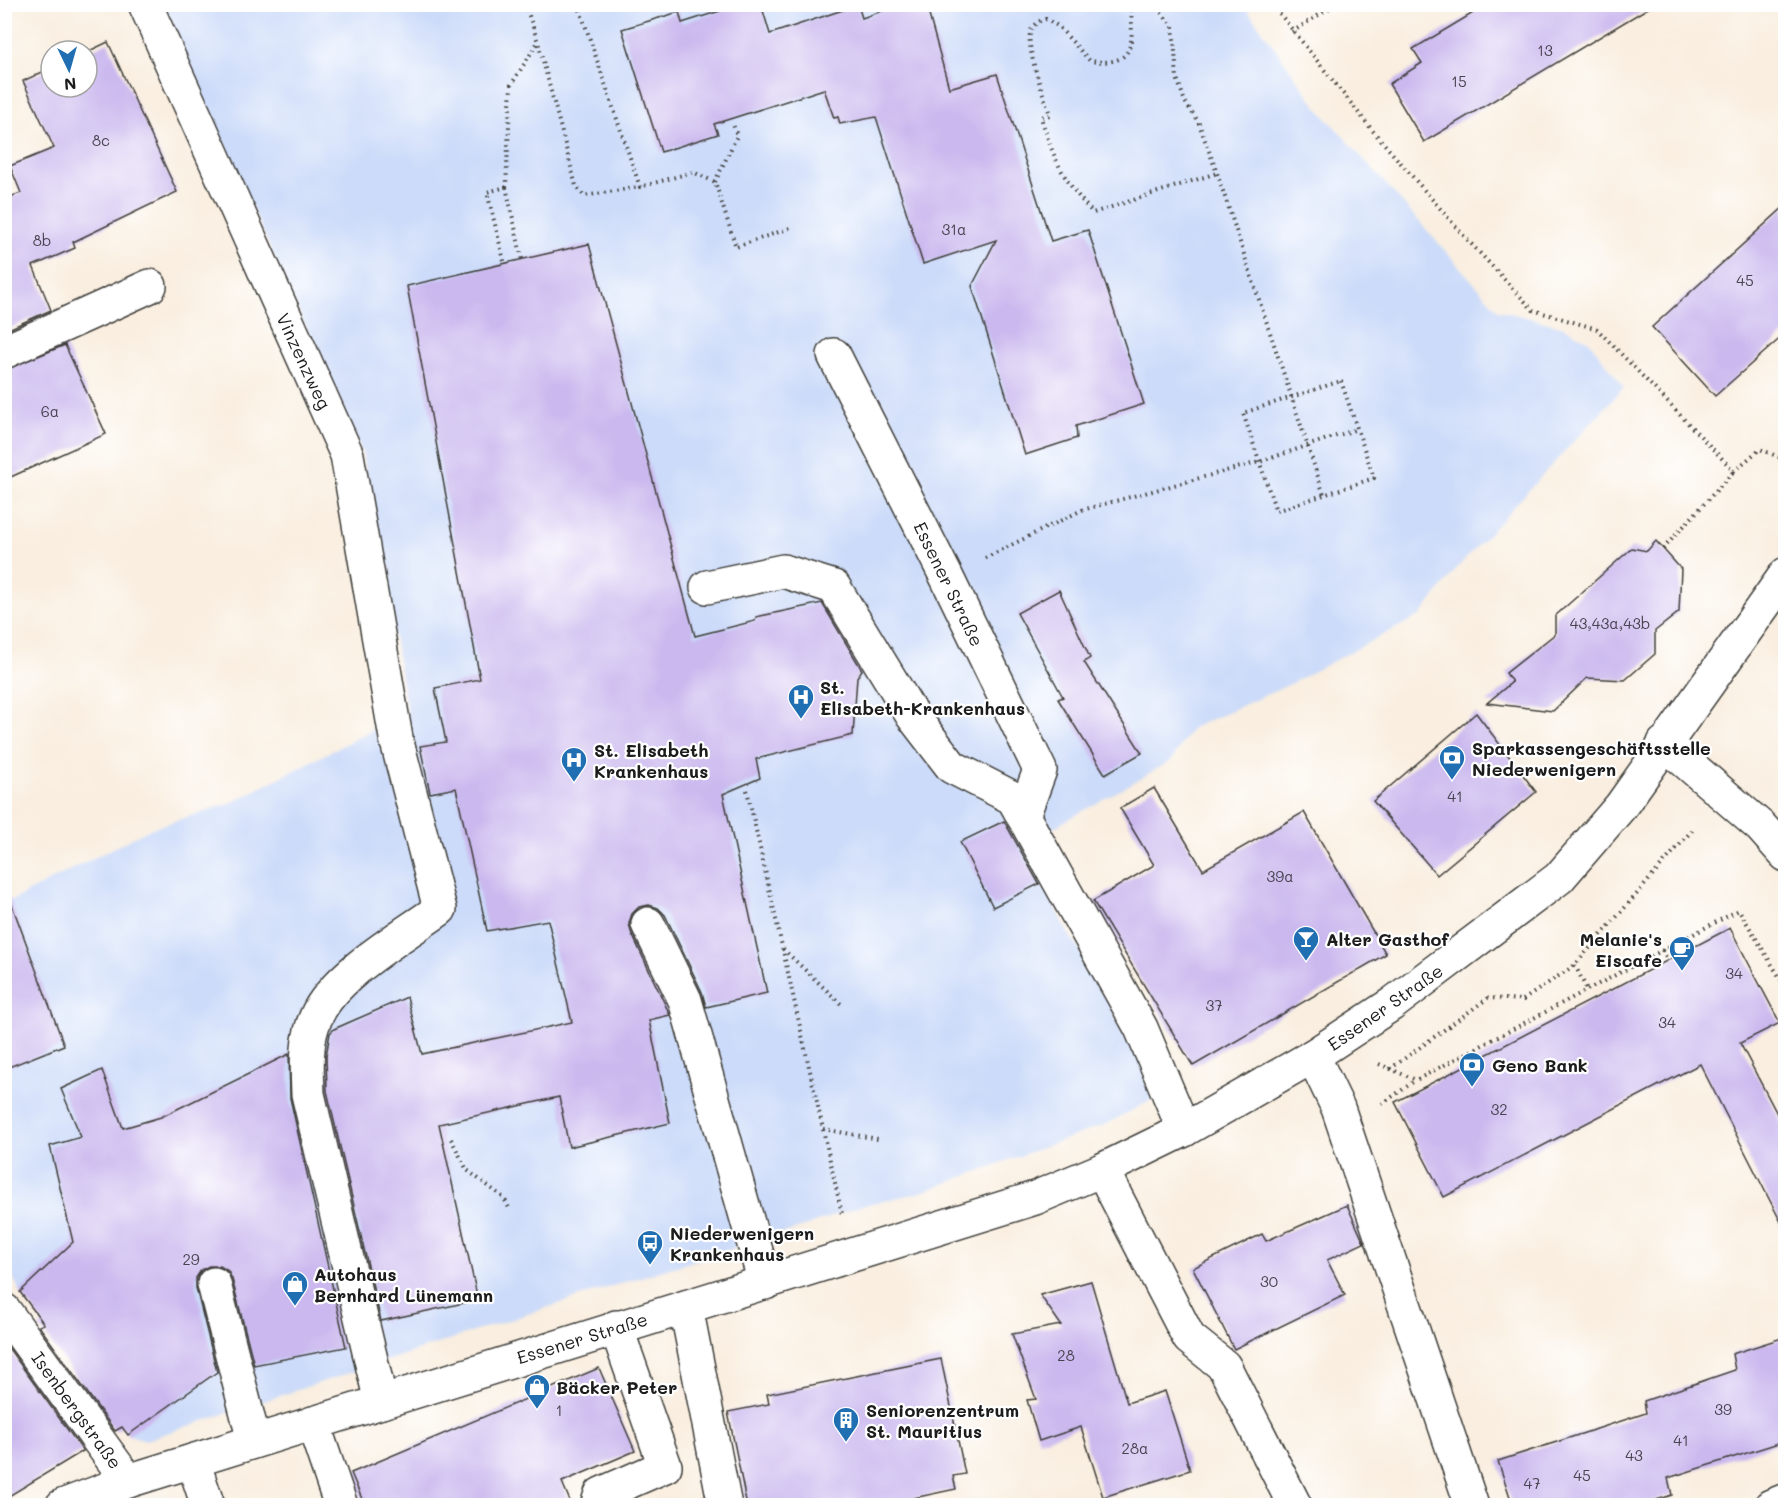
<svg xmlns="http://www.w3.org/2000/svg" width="1790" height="1510" font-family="Mali,sans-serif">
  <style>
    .built { fill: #ccdbf9 }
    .building { fill: #cab8ee }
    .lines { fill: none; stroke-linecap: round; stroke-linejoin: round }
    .minor-casing { stroke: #3d3c39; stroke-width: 36 }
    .path { stroke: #3d3c39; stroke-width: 4; stroke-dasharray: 1.5 4.5; stroke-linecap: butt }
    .minor { stroke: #fff; stroke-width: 33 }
    .labels { text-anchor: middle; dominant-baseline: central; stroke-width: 4.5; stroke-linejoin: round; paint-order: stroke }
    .number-label { font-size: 15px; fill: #484350 }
    .street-label { font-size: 18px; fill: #1c1c1c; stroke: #fff }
    .poi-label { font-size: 18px; font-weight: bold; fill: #1c1c1c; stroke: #fff; text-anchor: start }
  </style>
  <rect width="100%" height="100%" fill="#fff"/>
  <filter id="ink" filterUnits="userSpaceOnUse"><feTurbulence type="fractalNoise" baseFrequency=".0167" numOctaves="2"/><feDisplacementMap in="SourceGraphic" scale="12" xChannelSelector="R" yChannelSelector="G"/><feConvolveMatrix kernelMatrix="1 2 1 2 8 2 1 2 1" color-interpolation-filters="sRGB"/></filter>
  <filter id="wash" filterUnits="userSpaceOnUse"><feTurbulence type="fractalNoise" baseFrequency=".008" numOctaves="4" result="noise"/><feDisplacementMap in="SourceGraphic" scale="24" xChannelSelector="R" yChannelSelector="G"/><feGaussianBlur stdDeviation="1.35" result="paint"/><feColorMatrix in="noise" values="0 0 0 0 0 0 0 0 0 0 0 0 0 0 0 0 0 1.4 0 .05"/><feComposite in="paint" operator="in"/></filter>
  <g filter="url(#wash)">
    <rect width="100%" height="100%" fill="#f9eedf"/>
    <polygon class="built" points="161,5 1244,5 1317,107 1498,310 1564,327 1589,341 1624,387 1458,567 1421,615 1286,686 1192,728 1171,761 1025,844 1068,933 1100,979 1118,1022 1161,1095 1104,1125 919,1193 860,1206 804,1227 622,1283 146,1440 128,1435 20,1292 5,1261 5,904 152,828 229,804 407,712 362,452"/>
    <g id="blocks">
      <g class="building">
        <polygon points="742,4 761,4 770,34 858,5 862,18 902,4 926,4 949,88 997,74 1051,241 1088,230 1144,404 1076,426 1077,438 1025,455 972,286 996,240 923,264 876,117 840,124 838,117 834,118 824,89 714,124 718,134 661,152 622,29 679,12 682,23"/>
        <polygon points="1488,4 1655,4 1424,142 1389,84 1422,63 1413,49"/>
        <polygon points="108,42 177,192 73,242 75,248 33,266 51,310 4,331 4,199 21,193 10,166 54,148 23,81 51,68 51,87 87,87 87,52"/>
        <polygon points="1785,206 1785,334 1715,396 1652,327"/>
        <polygon points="589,244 695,636 755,621 756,617 822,603 862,670 857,677 853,735 756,759 760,778 723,794 767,993 706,1007 702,992 665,915 658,908 649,905 639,907 632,914 629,923 631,932 670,1015 649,1020 670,1123 569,1147 559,1097 439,1124 478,1300 381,1321 327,1091 326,1056 330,1033 334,1029 407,997 422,1054 572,1022 548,920 487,931 456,788 430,793 420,746 446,742 435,688 480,679 407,286"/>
        <polygon points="65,345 106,434 4,480 4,370"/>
        <polygon points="1656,541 1681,569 1679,612 1655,631 1655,654 1625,680 1587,678 1553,711 1487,703 1512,682 1506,673 1555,634 1555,616 1632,548 1647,551"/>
        <polygon points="1059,590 1090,658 1084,662 1142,753 1105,774 1058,699 1063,697 1017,613"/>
        <polygon points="1476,713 1536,792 1437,875 1373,801"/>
        <polygon points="1154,788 1203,870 1304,812 1386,954 1193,1066 1093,901 1154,865 1120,808"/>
        <polygon points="1004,821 1039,884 993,907 960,842"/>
        <polygon points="9,897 64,1045 4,1069 4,898"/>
        <polygon points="1730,928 1780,1023 1740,1043 1785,1129 1785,1230 1700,1064 1444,1197 1395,1102"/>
        <polygon points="289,1054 290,1098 346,1347 254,1365 232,1279 228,1271 220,1266 209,1266 201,1270 196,1278 196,1288 217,1372 128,1435 122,1427 115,1431 39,1326 44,1324 20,1292 73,1242 50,1146 81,1137 61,1089 102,1070 123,1128 161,1117"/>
        <polygon points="1347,1205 1364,1243 1327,1260 1345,1295 1234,1349 1193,1268 1262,1234 1266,1241"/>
        <polygon points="1091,1281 1127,1403 1165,1391 1190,1470 1103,1497 1081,1427 1039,1441 1027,1400 1036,1399 1012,1334 1061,1325 1040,1295"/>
        <polygon points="1785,1337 1785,1441 1668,1478 1672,1495 1638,1506 1513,1506 1498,1461 1646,1413 1644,1401 1735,1370 1732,1354"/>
        <polygon points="7,1346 83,1451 4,1499 4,1348"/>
        <polygon points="941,1359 965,1474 953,1476 956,1489 876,1506 747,1506 728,1412 769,1404 767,1394"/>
        <polygon points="599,1368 635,1451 562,1482 572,1506 365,1506 351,1473"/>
      </g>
    </g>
  </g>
  <g filter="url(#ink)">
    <use href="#blocks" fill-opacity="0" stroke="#3d3c39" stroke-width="1.5"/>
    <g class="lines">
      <g class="minor-casing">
        <g id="minor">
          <path d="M145,4L347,455L396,738L440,909C403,936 334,975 316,1017C305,1040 307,1069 308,1094L381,1402"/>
          <polyline points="4,352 150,286"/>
          <polyline points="834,355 947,578 1040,770 1023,816"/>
          <polyline points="707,587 783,571 834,587 912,715 952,767 1013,798 1141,1028 1184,1130"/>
          <polyline points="1664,743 1761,827 1786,855"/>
          <polyline points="648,924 685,1000 765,1283"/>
          <polyline points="1313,1056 1338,1108 1472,1506"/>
          <polyline points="1102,1170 1189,1338 1224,1366 1295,1506"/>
          <polyline points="214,1284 254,1441"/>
          <polyline points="686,1307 725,1506"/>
          <polyline points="4,1310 128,1481"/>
          <polyline points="313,1423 341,1506"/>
          <polyline points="193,1461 208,1506"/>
          <polyline points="62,1506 128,1481 1035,1198 1102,1170 1184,1130 1313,1056 1392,1004 1559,878 1621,806 1786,574"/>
          <polyline points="597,1506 601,1494 665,1466 616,1327"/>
          <polyline points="1771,1506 1786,1500"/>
        </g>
      </g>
      <g class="path">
        <polyline points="525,4 538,42"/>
        <polyline points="578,4 640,187 693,172 715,182 736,247 793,227"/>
        <path d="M1131,4C1132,41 1138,67 1090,61L1058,26L1046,19C1039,21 1035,23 1031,30C1024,45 1045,98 1050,115L1041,117C1053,158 1064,182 1093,213L1217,173"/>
        <polyline points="1153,4 1173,26 1177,78 1185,102 1198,121 1217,173 1324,495"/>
        <polyline points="1272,4 1373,131 1463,235 1533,310 1597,329 1734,471 1760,449 1786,460"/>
        <polyline points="1292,32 1336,4"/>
        <polyline points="715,182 737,136 733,124"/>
        <polyline points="506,187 522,259"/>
        <polyline points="504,261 487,192 506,187 511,85 538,42 576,186 584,196 640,187"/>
        <polygon points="1341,381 1374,478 1276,511 1243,413"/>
        <polyline points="1663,549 1734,471"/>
        <polyline points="985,558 1082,510 1259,462 1357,429"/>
        <polyline points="747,790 842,1214"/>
        <polyline points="783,949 842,1005"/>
        <polyline points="1662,950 1668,960"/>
        <polyline points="1575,965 1587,990"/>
        <polyline points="1379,1064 1416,1080 1739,910 1786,988"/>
        <polyline points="1390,1069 1488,998 1523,1000 1575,965 1695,827"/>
        <polyline points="1382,1104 1416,1080"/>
        <polyline points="823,1129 878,1139"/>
        <polyline points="451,1139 467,1170 504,1198 509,1208"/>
      </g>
      <use href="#minor" class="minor"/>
    </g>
  </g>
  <defs>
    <g id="hospital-pin" transform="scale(1.35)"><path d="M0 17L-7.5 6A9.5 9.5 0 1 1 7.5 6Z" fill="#1f6fb2" stroke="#fff"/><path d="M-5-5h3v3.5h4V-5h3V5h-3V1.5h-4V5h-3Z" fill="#fff"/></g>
    <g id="bank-pin" transform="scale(1.35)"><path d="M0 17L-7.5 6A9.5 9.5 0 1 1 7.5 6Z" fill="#1f6fb2" stroke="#fff"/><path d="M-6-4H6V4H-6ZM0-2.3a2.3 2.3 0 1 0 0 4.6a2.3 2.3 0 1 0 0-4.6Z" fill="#fff"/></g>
    <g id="bar-pin" transform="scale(1.35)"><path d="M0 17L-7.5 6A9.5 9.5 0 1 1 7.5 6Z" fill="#1f6fb2" stroke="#fff"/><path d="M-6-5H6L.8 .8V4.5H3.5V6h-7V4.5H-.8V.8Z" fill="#fff"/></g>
    <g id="cafe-pin" transform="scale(1.35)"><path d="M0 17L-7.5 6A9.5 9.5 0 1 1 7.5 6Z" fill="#1f6fb2" stroke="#fff"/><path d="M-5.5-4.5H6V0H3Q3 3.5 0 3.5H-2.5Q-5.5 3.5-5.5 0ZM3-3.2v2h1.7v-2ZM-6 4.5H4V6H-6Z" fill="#fff"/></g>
    <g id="bus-pin" transform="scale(1.35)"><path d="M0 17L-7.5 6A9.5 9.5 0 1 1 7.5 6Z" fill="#1f6fb2" stroke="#fff"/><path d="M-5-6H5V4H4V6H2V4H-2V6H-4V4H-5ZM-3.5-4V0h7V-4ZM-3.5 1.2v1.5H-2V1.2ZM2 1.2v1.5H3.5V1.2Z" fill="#fff"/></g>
    <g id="shop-pin" transform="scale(1.35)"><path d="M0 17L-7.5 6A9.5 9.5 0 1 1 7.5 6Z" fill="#1f6fb2" stroke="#fff"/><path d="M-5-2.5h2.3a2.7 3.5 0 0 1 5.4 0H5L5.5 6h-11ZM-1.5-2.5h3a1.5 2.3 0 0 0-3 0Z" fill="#fff"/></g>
    <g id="building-pin" transform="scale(1.35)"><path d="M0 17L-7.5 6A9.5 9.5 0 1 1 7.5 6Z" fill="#1f6fb2" stroke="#fff"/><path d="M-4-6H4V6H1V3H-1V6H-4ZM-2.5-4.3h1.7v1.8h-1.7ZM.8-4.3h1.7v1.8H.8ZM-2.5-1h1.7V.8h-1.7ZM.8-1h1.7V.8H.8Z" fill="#fff"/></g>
  </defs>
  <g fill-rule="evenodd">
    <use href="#hospital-pin" x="801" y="697"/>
    <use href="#bank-pin" x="1452" y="758"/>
    <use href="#hospital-pin" x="574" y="760"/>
    <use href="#bar-pin" x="1306" y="939"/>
    <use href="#cafe-pin" x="1682" y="949"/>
    <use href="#bank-pin" x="1472" y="1065"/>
    <use href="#bus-pin" x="650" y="1243"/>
    <use href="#shop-pin" x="295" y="1284"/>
    <use href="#shop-pin" x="537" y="1387"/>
    <use href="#building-pin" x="846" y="1420"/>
  </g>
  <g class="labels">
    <g class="number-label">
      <text x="1545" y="50">13</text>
      <text x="1459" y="81">15</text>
      <text x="101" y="140">8c</text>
      <text x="954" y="229">31a</text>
      <text x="42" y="240">8b</text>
      <text x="1745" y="280">45</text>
      <text x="50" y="411">6a</text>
      <text x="1610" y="623">43,43a,43b</text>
      <text x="1455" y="796">41</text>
      <text x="1280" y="876">39a</text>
      <text x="1734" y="973">34</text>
      <text x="1214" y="1005">37</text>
      <text x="1667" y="1022">34</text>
      <text x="1499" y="1109">32</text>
      <text x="191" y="1259">29</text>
      <text x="1269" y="1281">30</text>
      <text x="1066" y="1355">28</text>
      <text x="1723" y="1409">39</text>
      <text x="559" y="1410">1</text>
      <text x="1681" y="1440">41</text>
      <text x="1135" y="1448">28a</text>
      <text x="1634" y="1455">43</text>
      <text x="1582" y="1475">45</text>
      <text x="1532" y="1483">47</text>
    </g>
    <g class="street-label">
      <text transform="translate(304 361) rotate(65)">Vinzenzweg</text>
      <text transform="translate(949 584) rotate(64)">Essener Straße</text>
      <text transform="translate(1385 1007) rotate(-35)">Essener Straße</text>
      <text transform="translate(582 1338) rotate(-17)">Essener Straße</text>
      <text transform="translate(77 1410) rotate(54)">Isenbergstraße</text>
    </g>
    <g class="poi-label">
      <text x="820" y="687">St.<tspan x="820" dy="21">Elisabeth-Krankenhaus</tspan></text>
      <text x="1472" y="748">Sparkassengeschäftsstelle<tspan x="1472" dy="21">Niederwenigern</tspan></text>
      <text x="594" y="750">St. Elisabeth<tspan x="594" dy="21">Krankenhaus</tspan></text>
      <text x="1326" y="939">Alter Gasthof</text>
      <text x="1662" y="939" text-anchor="end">Melanie's<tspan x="1662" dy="21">Eiscafe</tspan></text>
      <text x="1492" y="1065">Geno Bank</text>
      <text x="670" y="1233">Niederwenigern<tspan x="670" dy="21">Krankenhaus</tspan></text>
      <text x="314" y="1274">Autohaus<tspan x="314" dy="21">Bernhard Lünemann</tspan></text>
      <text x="556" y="1387">Bäcker Peter</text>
      <text x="866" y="1410">Seniorenzentrum<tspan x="866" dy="21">St. Mauritius</tspan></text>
    </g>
  </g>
  <rect width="1790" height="1510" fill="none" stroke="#fff" stroke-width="24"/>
  <g transform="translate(69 69) rotate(175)"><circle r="28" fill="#ffffff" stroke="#a4a4a4" stroke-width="1.5"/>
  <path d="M0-4.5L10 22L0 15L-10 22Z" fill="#1f6fb2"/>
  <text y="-9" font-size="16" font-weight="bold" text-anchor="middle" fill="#1c1c1c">N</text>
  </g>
</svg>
